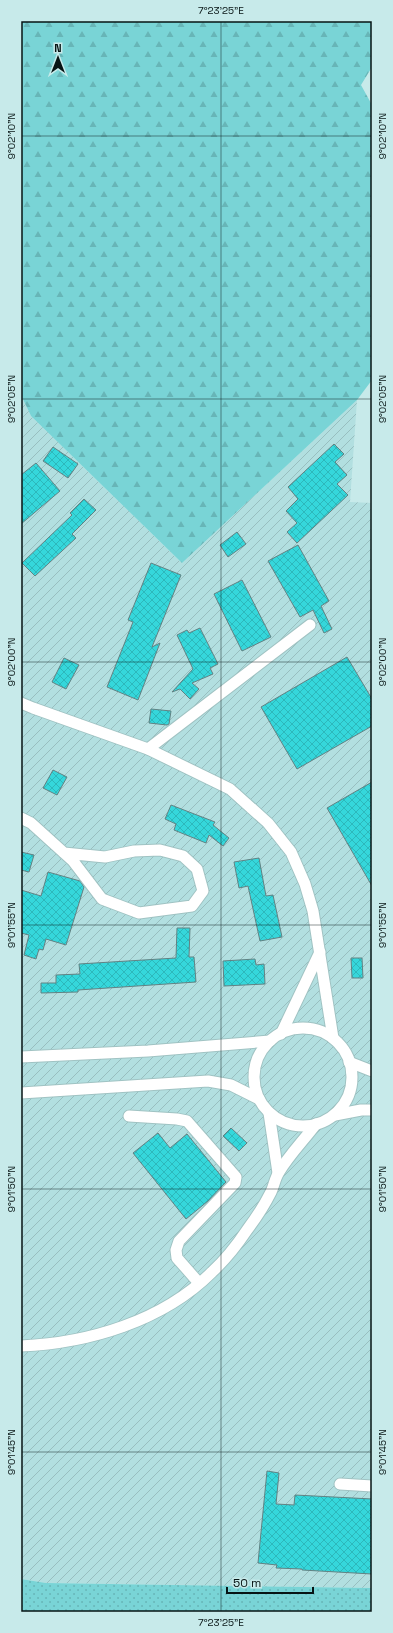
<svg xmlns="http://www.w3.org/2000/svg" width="393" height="1633" font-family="'Space Grotesk',sans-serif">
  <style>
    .industrial { fill: url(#industrial-furrows) }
    .green { fill: url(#green-dots) }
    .forest { fill: url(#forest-firs) }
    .building { fill: url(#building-cross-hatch); stroke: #628283 }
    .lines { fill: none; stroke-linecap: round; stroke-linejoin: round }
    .minor-casing { stroke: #a0c3c3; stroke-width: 13 }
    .minor { stroke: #fff; stroke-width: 11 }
    .ticks { fill: none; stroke: #071414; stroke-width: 1; stroke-opacity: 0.45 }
    .neatline { fill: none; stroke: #071414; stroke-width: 1.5 }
    .ticks-label { font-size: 10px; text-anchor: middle; fill: #071414 }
  </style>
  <defs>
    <pattern id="industrial-furrows" width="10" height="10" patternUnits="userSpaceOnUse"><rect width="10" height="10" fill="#b2dfe0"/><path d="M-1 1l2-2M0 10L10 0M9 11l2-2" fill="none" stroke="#98bebf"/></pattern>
    <pattern id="green-dots" width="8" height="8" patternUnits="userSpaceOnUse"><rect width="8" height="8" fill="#79d4d6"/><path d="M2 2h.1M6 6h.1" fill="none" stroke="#67b5b7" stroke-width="1.8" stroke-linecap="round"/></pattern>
    <pattern id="forest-firs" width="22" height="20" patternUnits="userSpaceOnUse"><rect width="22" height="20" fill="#79d4d6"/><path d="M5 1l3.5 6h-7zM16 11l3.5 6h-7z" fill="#67b5b7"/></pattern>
    <pattern id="building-cross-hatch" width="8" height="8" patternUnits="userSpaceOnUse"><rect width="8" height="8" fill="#35d7db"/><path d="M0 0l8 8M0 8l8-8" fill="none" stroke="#2db8bb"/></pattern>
  </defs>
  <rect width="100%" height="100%" fill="#c7eaea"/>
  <polygon class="industrial" points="21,395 31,416 182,563 357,400 350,502 372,503 372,1588 46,1583 21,1579"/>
  <polygon class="green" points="21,1579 46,1583 372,1588 372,1612 21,1612"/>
  <polygon class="forest" points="21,21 372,21 372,67 361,85 372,105 372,380 357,400 182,563 31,416 21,395"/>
  <g class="building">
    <polygon points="334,444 344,454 335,462 347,475 337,484 348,495 297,543 287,532 297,523 286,511 298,499 288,487"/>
    <polygon points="53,447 78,464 68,478 43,461"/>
    <polygon points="36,463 60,491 21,524 21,475"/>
    <polygon points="84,499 96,510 72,534 76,538 35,576 22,563 72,515 70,513"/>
    <polygon points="237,532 246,544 228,557 220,545"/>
    <polygon points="298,545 329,601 321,606 332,629 324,633 313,610 300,617 268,561"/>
    <polygon points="151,563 181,575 152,647 160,643 138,700 107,687 133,622 128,620"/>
    <polygon points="242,580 271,637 242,651 214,594"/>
    <polygon points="200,628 218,664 210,668 213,674 192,683 199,689 190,699 180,689 172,692 193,669 177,635 187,630 189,633"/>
    <polygon points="347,657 372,699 372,726 297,769 261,707"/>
    <polygon points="64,658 79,665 66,689 52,682"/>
    <polygon points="151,709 171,711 169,724 167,725 149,723"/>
    <polygon points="53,770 67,777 57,795 43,788"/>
    <polygon points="372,782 372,886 327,808"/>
    <polygon points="171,805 215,822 213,825 229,838 223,846 209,835 206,843 174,830 176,824 165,819"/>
    <polygon points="21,852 34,855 29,872 21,870"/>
    <polygon points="259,858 266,896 273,895 282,937 260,941 248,886 239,888 234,862"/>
    <polygon points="48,872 80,881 84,887 66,945 46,939 43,950 39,949 36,959 24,955 29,935 21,933 21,890 41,896"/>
    <polygon points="177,928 190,928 189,957 194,957 196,982 78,990 78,992 41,993 41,983 56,983 56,975 80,974 79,964 176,958"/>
    <polygon points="351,958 362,958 363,978 352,978"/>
    <polygon points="255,959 256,965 264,964 265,984 224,986 223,961"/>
    <polygon points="231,1128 247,1143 239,1151 223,1136"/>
    <polygon points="158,1133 170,1148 187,1134 226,1182 208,1201 186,1219 133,1153"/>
    <polygon points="267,1471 279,1473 276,1504 294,1505 295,1495 372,1499 372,1574 302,1570 302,1569 276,1568 277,1565 258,1563"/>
  </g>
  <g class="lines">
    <g class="minor-casing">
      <g id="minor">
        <polyline points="21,703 33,708 148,749 230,789 268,823 291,852 305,884 313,911 333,1038"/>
        <polyline points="148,749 310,625"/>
        <polyline points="21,818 31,823 73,861 102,899 139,913 192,906 203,891 197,869 183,856 160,850 134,851 105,857 64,853"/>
        <circle cx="303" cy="1077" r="49"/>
        <polyline points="281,1034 320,952"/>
        <polyline points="21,1057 148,1051 270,1041"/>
        <polyline points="349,1062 372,1071"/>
        <polyline points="21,1093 208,1081 231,1085 259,1099"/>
        <polyline points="269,1113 278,1173"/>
        <polyline points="335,1115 361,1110 372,1110"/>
        <polyline points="129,1116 177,1119 187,1121 236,1177 235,1183 179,1241 176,1250 177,1258 199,1283"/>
        <path d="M21,1346C89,1343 163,1321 212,1272C225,1260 237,1245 247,1230C256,1218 264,1206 271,1192C274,1186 275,1178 279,1172C289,1155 304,1140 316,1124"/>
        <polyline points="340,1484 372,1486"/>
      </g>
    </g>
    <use href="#minor" class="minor"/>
  </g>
  <path class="ticks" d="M221,21V1612M21,136H372M21,399H372M21,662H372M21,925H372M21,1189H372M21,1452H372"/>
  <rect width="393" height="1633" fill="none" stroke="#c7eaea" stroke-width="44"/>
  <g transform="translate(58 58)" stroke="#c7eaea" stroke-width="3" paint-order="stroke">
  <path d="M0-3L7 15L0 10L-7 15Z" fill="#071414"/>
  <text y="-6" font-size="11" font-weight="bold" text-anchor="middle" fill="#071414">N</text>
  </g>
  <path d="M227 1587v6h86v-6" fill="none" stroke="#071414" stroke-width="2"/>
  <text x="233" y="1587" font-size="12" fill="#071414" stroke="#c7eaea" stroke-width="3" paint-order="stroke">50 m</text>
  <rect x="22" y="22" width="349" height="1589" class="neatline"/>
  <g class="ticks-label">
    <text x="221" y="14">7°23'25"E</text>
    <text transform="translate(11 136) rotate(-90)" y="4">9°02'10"N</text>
    <text transform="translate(382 136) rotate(-90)" y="4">9°02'10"N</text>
    <text transform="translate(11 399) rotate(-90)" y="4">9°02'05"N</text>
    <text transform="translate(382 399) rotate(-90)" y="4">9°02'05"N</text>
    <text transform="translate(11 662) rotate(-90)" y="4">9°02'00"N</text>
    <text transform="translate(382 662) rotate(-90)" y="4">9°02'00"N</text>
    <text transform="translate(11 925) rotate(-90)" y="4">9°01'55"N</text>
    <text transform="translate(382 925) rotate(-90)" y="4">9°01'55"N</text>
    <text transform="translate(11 1189) rotate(-90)" y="4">9°01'50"N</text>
    <text transform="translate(382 1189) rotate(-90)" y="4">9°01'50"N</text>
    <text transform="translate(11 1452) rotate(-90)" y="4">9°01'45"N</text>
    <text transform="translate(382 1452) rotate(-90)" y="4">9°01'45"N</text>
    <text x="221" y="1626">7°23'25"E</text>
  </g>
</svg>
